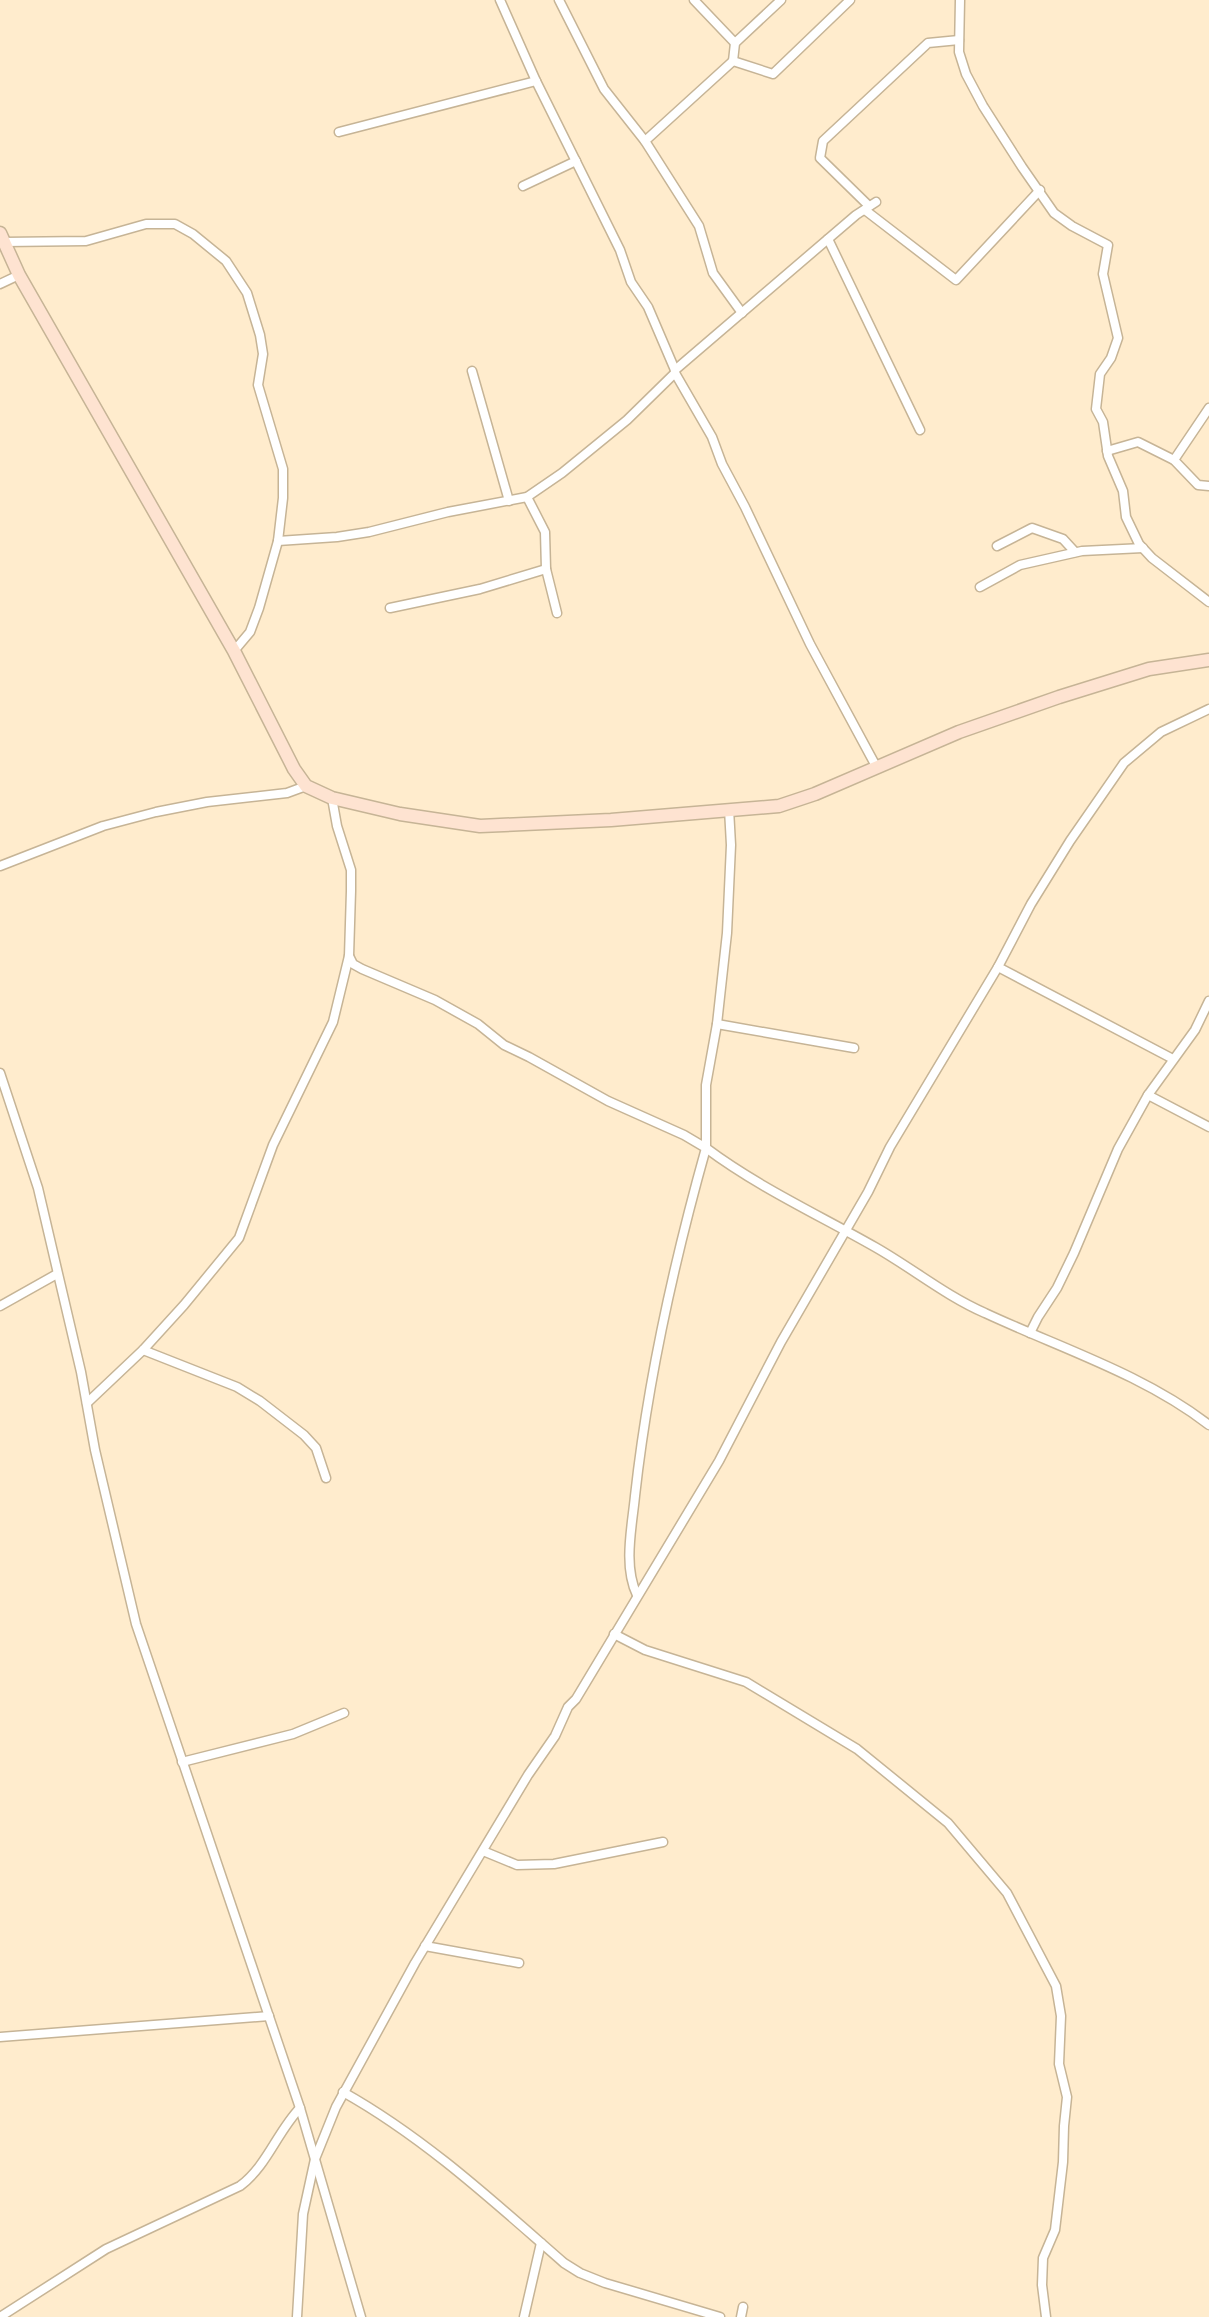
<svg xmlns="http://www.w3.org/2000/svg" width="1209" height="2317" font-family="Raleway,sans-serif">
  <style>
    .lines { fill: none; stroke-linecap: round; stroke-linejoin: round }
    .street-casing { stroke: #c6b496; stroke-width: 11 }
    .secondary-casing { stroke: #c6b496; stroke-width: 15 }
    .street { stroke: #fff; stroke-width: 8 }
    .secondary { stroke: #fee3d1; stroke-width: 12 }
  </style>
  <rect width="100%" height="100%" fill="#ffeccd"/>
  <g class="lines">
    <g class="street-casing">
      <g id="street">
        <polyline points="500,0 536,81 620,250 631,282 648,307 675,370 675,373 712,437 722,464 745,507 810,644 877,768"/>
        <polyline points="559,0 604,89 645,141 699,226 713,273 742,313"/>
        <polyline points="694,0 735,43"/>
        <polyline points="781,0 735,43 733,61 773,74 850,0"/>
        <polyline points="960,0 959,52 966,74 983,106 1022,167 1054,213 1072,226 1108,245 1103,274 1118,338 1111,358 1100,374 1096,409 1103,422 1108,456 1123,491 1126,517 1139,544 1152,558 1209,602"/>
        <polyline points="339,132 536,81"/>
        <polyline points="645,141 733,61"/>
        <polyline points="523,186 576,161"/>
        <polyline points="869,206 820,158 823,141 928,43 959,40"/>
        <polyline points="865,210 956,280 1040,190"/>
        <polyline points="828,239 920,430"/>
        <polyline points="4,242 86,241 146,224 175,224 193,234 226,261 247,293 260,335 263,354 258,385 283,469 283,498 278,541 259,608 250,632 234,651"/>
        <polyline points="0,284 19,275"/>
        <polyline points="675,370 856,215 876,202"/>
        <polyline points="472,371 509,501"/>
        <polyline points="1107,451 1138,442 1174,460 1198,485 1209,486"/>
        <polyline points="1174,460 1209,408"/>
        <polyline points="527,497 545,532 546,569 557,613"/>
        <polyline points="278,541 337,537 369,532 448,512 527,497 562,473 627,420 675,373"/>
        <polyline points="997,546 1032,528 1063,539 1075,552"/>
        <polyline points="980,587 1020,565 1082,551 1143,548"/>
        <polyline points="390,608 480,589 546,569"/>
        <path d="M729,809L731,845L727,933L717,1024L706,1085V1148C758,1187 819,1215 875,1247C912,1268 946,1296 985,1313C1060,1348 1143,1374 1209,1425"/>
        <polyline points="0,866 103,826 156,812 207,802 287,793 306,786"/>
        <path d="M349,956L353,964L362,969L435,1000L478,1024L504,1045L529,1057L608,1101L684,1135L706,1148C674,1262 648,1378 635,1496C632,1527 623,1566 637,1595"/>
        <polyline points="998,967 1173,1059"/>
        <polyline points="717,1024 854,1048"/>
        <polyline points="0,1073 38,1188 81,1372 95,1450 136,1624 300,2108 361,2317"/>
        <polyline points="1148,1095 1209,1127"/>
        <polyline points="0,1306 57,1274"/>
        <polyline points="1030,1333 1038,1317 1057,1288 1074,1253 1118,1149 1148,1095 1195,1030 1209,1001"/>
        <polyline points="143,1350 237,1387 260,1401 304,1435 316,1448 326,1478"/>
        <polyline points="87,1403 143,1350 184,1305 239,1238 273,1145 333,1022 349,956 351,891 351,870 337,826 332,798"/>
        <polyline points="614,1634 645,1650 746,1682 857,1749 948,1823 1007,1893 1056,1986 1061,2016 1059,2064 1067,2097 1064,2126 1063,2162 1055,2230 1043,2258 1042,2285 1046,2317"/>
        <polyline points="182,1762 293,1734 344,1713"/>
        <polyline points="483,1851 517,1865 554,1864 663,1842"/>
        <polyline points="425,1946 519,1963"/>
        <polyline points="0,2037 269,2016"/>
        <path d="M343,2092C425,2138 494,2202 564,2263L580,2273L605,2283L720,2317"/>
        <path d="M0,2317L106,2249L240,2186C267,2166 277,2132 300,2108"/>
        <polyline points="297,2317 303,2214 315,2159 336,2107 415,1963 528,1775 555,1736 568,1707 576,1699 719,1461 781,1342 868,1192 890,1147 998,967 1031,904 1070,841 1124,763 1161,732 1209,709"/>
        <polyline points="524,2317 541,2243"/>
        <polyline points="741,2317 743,2307"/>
      </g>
    </g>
    <g class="secondary-casing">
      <polyline id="secondary" points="0,233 19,275 234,651 294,769 306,786 332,798 400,814 480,826 611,820 779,806 815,794 959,732 1059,697 1149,669 1209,660"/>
    </g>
    <use href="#street" class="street"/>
    <use href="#secondary" class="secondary"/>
  </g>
</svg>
